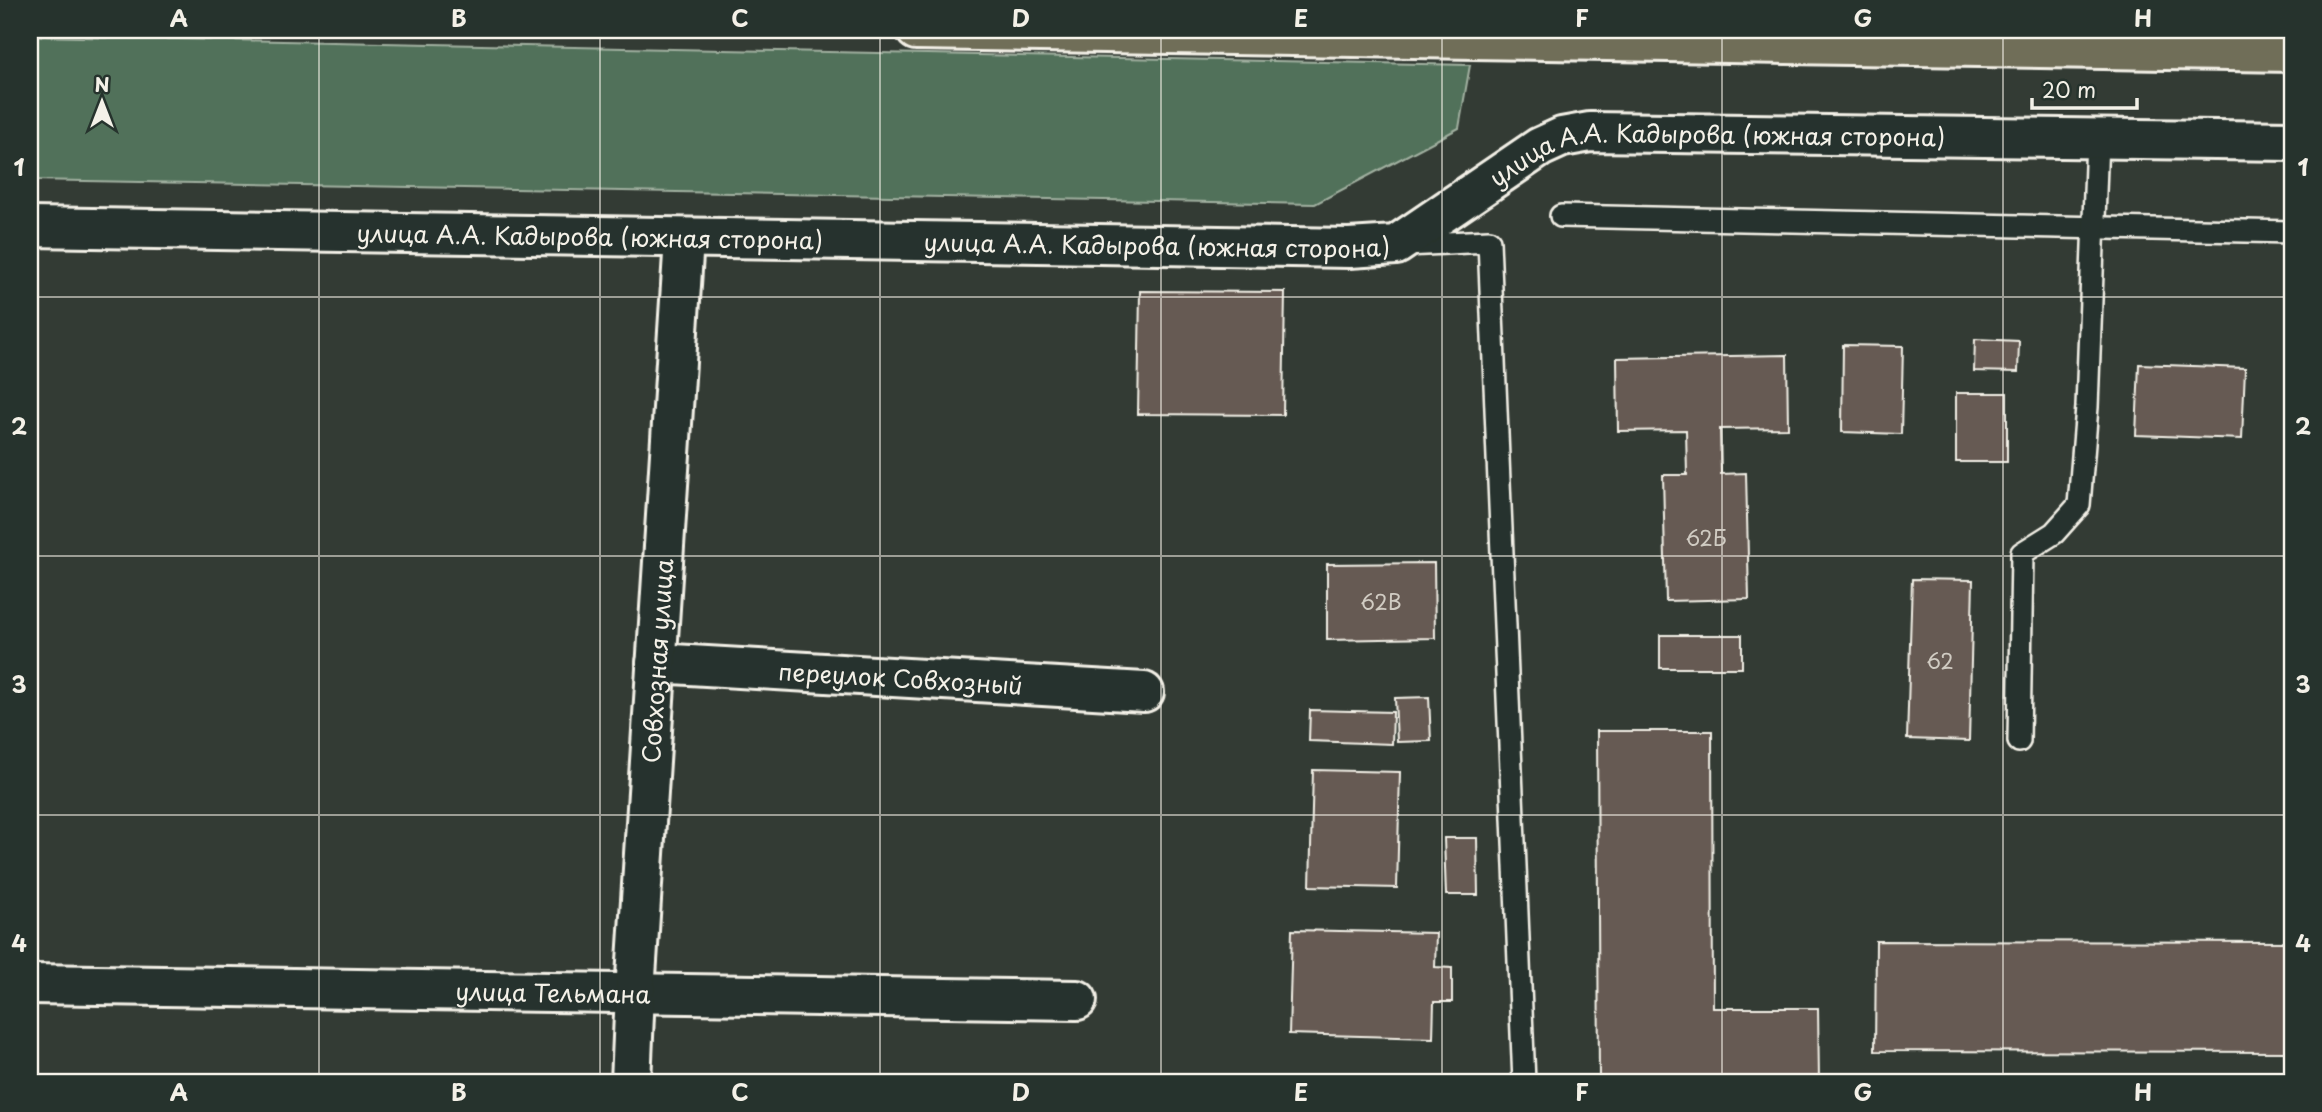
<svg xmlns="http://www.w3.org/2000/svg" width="2322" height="1112" font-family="'Playpen Sans',sans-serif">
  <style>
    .green { fill: #51715a; stroke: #a2b1a1; stroke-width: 2 }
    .building { fill: #665a52; stroke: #f4f1e8; stroke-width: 2 }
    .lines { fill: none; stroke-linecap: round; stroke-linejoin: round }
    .lane-casing { stroke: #f4f1e8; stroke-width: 26 }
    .street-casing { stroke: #f4f1e8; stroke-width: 44 }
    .primary-casing { stroke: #f4f1e8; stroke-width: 44 }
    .lane { stroke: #26332d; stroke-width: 21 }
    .street { stroke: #26332d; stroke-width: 38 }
    .primary { stroke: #706e59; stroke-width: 38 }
    .grid { fill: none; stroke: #f4f1e8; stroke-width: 2; stroke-opacity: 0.55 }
    .labels { text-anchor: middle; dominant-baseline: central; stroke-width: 7; stroke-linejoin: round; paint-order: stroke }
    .number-label { font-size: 21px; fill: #d0cbc2 }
    .street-label { font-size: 24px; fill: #f4f1e8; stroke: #26332d }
    .neatline { fill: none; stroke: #f4f1e8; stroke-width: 2.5 }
    .grid-label { font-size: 23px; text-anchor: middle; font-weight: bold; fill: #f4f1e8 }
  </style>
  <rect width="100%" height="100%" fill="#333b34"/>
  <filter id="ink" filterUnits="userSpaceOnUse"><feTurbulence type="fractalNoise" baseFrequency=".0143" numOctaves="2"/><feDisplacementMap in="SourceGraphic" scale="14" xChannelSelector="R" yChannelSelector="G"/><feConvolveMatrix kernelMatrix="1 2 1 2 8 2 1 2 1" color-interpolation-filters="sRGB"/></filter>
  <g filter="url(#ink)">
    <polygon class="green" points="30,36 1470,65 1459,128 1315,204 30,180"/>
    <g class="building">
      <polygon points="1140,291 1285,292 1283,415 1138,414"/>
      <polygon points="1975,339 2019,341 2018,372 1974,371"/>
      <polygon points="1843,345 1903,346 1901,434 1842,432"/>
      <polygon points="1787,355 1788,428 1720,429 1721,474 1746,473 1749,599 1666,601 1663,475 1687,475 1686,430 1618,431 1617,358"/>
      <polygon points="2139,364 2245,368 2242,439 2136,435"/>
      <rect x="1956" y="393" width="51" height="69"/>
      <polygon points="1434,563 1435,638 1327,640 1327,564"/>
      <polygon points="1912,579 1973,580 1969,741 1907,739"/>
      <rect x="1660" y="635" width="82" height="33"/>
      <polygon points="1429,697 1431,741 1397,742 1395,698"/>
      <polygon points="1310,710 1393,712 1392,744 1309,741"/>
      <polygon points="1597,731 1712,731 1713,1008 1818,1008 1819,1082 1599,1082"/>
      <polygon points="1313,770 1400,772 1397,888 1310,886"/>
      <polygon points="1444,838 1477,838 1478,895 1446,895"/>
      <polygon points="1292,930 1436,933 1435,967 1452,968 1452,1002 1434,1002 1433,1038 1289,1034"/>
      <polygon points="1876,941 2292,942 2292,1052 1875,1051"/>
    </g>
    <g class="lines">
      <g class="lane-casing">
        <g id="lane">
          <polyline points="1561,216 2292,232"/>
          <polyline points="1405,245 1489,241 1524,1082"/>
          <polyline points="2019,741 2022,553 2054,533 2079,505 2087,407 2097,139"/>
        </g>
      </g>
      <g class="street-casing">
        <g id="street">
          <path id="s1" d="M30,227L1349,248L1396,245L1540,147L1562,137L1590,132L2292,141"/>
          <path id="s2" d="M656,663L1144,692"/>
          <path id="s3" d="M30,984L1077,1000"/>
          <path id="s4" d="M631,1082L635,992L684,239"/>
        </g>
      </g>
      <g class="primary-casing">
        <polyline id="primary" points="916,30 2292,52"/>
      </g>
      <use href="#lane" class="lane"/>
      <use href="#street" class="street"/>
      <use href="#primary" class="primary"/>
    </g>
  </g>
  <path class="grid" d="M319,30V1082M600,30V1082M880,30V1082M1161,30V1082M1442,30V1082M1722,30V1082M2003,30V1082M30,297H2292M30,556H2292M30,815H2292"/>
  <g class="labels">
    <g class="number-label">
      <text x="1706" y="537">62Б</text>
      <text x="1381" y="601">62В</text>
      <text x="1940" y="660">62</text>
    </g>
    <g class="street-label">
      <text stroke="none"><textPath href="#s1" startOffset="1715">улица А.А. Кадырова (южная сторона)</textPath></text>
      <text stroke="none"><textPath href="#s1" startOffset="560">улица А.А. Кадырова (южная сторона)</textPath></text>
      <text stroke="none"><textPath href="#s1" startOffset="1127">улица А.А. Кадырова (южная сторона)</textPath></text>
      <text stroke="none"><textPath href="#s4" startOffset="422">Совхозная улица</textPath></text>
      <text stroke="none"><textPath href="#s2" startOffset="245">переулок Совхозный</textPath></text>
      <text stroke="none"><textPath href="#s3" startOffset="523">улица Тельмана</textPath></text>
    </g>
  </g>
  <rect width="2322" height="1112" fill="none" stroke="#26332d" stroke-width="77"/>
  <g transform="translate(102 102)" stroke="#26332d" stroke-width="5" paint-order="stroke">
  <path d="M0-5L12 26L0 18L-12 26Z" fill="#f4f1e8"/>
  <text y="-10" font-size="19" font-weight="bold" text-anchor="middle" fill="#f4f1e8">N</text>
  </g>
  <path d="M2032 98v10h105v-10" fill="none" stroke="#f4f1e8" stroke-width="3.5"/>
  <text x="2042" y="98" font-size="21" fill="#f4f1e8" stroke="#26332d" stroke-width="5" paint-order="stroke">20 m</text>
  <rect x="38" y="38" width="2246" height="1036" class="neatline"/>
  <g class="grid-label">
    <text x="179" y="27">A</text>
    <text x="459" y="27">B</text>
    <text x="740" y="27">C</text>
    <text x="1021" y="27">D</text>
    <text x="1301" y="27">E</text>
    <text x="1582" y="27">F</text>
    <text x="1863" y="27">G</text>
    <text x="2143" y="27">H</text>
    <text x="19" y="176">1</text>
    <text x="2303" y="176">1</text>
    <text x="19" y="435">2</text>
    <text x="2303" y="435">2</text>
    <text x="19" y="693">3</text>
    <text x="2303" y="693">3</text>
    <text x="19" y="952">4</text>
    <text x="2303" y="952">4</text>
    <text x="179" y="1101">A</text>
    <text x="459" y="1101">B</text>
    <text x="740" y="1101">C</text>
    <text x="1021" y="1101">D</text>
    <text x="1301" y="1101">E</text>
    <text x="1582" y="1101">F</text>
    <text x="1863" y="1101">G</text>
    <text x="2143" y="1101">H</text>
  </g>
</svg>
